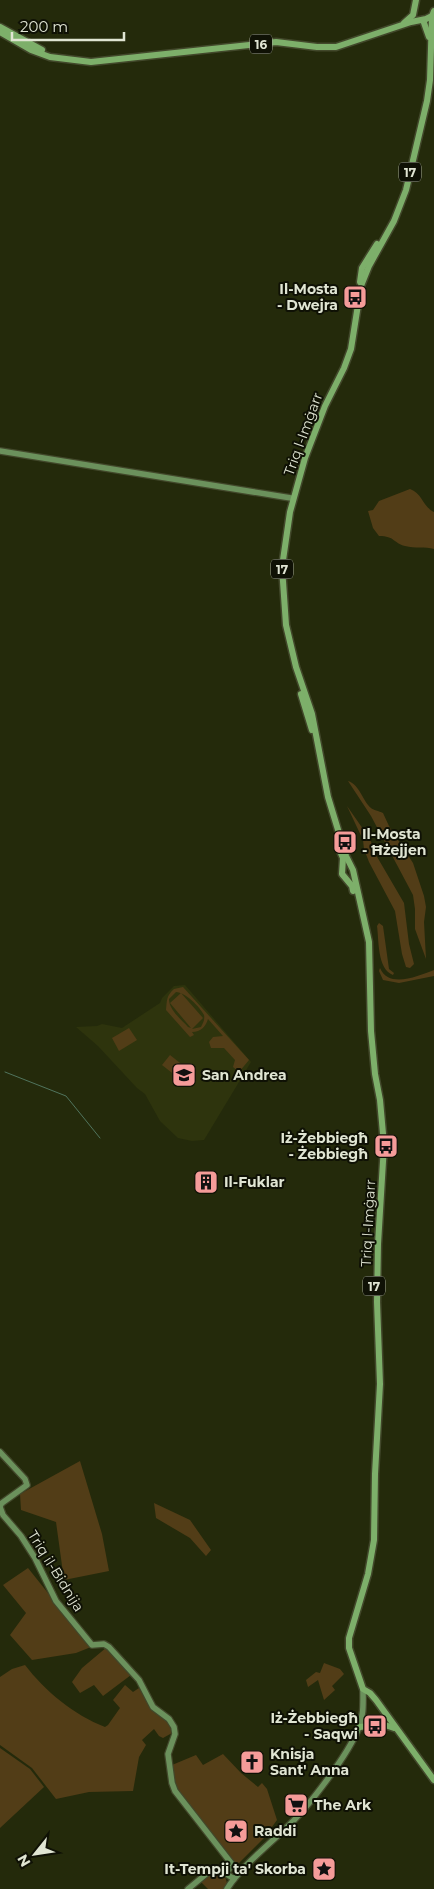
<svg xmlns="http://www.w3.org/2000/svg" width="434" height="1889" font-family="Montserrat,sans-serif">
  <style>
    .built { fill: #2e340d }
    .green { fill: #523d17; fill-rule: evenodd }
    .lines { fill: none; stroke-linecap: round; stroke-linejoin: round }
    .stream { stroke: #50745d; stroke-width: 1 }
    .secondary-casing { stroke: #42482b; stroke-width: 8 }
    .primary-casing { stroke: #42482b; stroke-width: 9 }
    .secondary { stroke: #6b915c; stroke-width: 5.5 }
    .primary { stroke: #7daf6a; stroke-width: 6 }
    .labels { text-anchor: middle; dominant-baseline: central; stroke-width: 4; stroke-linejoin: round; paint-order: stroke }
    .shield { fill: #0f1105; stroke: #a1a595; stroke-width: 1 }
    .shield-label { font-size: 12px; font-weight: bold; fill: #e0e5d3 }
    .poi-label { font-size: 14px; font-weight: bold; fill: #e0e5d3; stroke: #0f1105; text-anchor: start }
    .street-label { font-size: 14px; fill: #e0e5d3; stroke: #0f1105 }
  </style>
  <rect width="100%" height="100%" fill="#242a0b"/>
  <polygon class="built" points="185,985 251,1062 204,1140 192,1141 178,1138 160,1121 145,1094 137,1088 98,1046 76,1027 97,1026 102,1024 122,1028 160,1003 162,998 174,986"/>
  <g class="green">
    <path d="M410,489C422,493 423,507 434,512V549C425,546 415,549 405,546C393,543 395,536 379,536L373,528L368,511L373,510L379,501Z"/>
    <path d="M348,781C360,785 362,800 371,808C373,810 379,811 383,813L389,826L413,863L424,896L426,907L424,922L426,959L415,929V909L413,895L371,816Z"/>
    <polygon points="347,806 370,839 376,855 404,903 409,944 414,964 410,968 406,967 402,954 395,911 369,862 364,849 363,840"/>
    <path d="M379,923L383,926L389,969L394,973L393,975C377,969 379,940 377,926Z"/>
    <path d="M380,968C389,989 418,976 434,970V976L399,983L383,980L379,971Z"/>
    <path d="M183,987L249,1060L239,1072L233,1067L235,1060L224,1048H211L209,1042L213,1037L223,1036L208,1019C206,1026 201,1032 192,1032L194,1035L190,1037L166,1010C167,1001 166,996 174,989ZM176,992C185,992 200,1007 204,1015C205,1020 203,1023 201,1027L192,1029L203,1018L181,993L170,1003L191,1028L188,1027C181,1019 169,1010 169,999Z"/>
    <polygon points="129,1028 137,1040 119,1051 112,1038"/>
    <polygon points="170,1055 189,1070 181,1080 162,1065"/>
    <polygon points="80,1461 102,1534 109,1571 64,1580 56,1522 21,1510 20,1494"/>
    <polygon points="154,1503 190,1520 211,1550 206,1556 190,1538 156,1518"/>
    <polygon points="28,1568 91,1647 76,1653 32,1660 10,1635 26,1613 3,1585"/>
    <polygon points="107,1647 131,1675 103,1696 94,1685 80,1693 72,1682 82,1668"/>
    <polygon points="324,1663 340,1669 344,1674 332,1686 335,1690 324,1700 318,1680 308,1687 306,1680 316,1672 320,1673"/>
    <path d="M25,1665C45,1691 74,1715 105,1727L108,1725L120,1708L113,1700L125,1685L133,1692L139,1688C144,1696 148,1706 155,1712C163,1720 172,1720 172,1733L163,1738L159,1736L154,1729L142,1740L146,1745L139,1757L133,1791L89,1792L56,1799L32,1768L0,1745V1677L12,1669Z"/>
    <polygon points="0,1748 30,1769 44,1787 0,1828"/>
    <polygon points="223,1754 241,1773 258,1787 262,1783 267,1789 277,1820 264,1838 239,1863 234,1863 192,1809 189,1803 186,1803 175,1788 172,1765 196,1755 203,1765"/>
    <polygon points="212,1872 220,1873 225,1876 227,1883 224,1889 208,1889 200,1881"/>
  </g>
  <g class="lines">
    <polyline class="stream" points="5,1072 66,1096 100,1138"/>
    <g class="secondary-casing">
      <g id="secondary">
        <polyline points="0,451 291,498"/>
        <polyline points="0,1452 25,1479 27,1485 2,1503 0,1506"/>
        <polyline points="0,1507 3,1515 21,1536 35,1558 56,1601 92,1645 104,1644 109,1647 139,1680 153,1707 169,1719 174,1727 175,1734 168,1754 172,1783 175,1791 235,1868"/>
        <polyline points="219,1869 234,1879"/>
        <polyline points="188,1889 211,1870 229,1869"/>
        <path d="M227,1889C239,1869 267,1846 285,1829C307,1809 349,1754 359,1727C364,1715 363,1702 363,1689"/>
      </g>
    </g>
    <g class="primary-casing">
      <g id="primary">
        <polyline points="432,16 430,80 427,101 406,190 394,221 369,266 361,286 351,349 344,368 325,406 305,458 290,512 282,567 286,625 296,667 312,714 328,797 346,856 353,870 369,942 371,1031 375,1074 380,1100 384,1145 378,1244 377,1302 380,1384 375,1474 374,1540 368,1574 349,1638 349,1648 363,1689 370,1693 376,1700 434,1780"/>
        <polyline points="423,20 429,37"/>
        <polyline points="404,23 413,15 416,0"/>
        <polyline points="0,27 42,50"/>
        <polyline points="0,32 31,50 50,57 91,62 276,42 317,47 336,47 411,22 426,19 432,16 434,11"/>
        <polyline points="360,282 362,268 377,244"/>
        <polyline points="301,694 312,730"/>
        <polyline points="340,851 343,858 342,874 352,886 353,891"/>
        <polyline points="360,1727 382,1724 394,1728"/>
      </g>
    </g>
    <use href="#secondary" class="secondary"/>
    <use href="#primary" class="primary"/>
  </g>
  <defs>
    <g id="bus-square" transform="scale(1.25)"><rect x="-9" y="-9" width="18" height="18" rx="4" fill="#f59b99" stroke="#0f1105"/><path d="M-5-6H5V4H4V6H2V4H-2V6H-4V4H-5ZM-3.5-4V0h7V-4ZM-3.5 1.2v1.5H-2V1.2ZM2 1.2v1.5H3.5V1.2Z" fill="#111"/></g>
    <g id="school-square" transform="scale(1.25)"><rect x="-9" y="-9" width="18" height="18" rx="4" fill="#f59b99" stroke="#0f1105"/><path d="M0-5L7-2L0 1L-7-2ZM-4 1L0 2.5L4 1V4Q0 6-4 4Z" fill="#111"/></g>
    <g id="building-square" transform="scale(1.25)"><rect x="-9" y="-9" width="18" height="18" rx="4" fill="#f59b99" stroke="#0f1105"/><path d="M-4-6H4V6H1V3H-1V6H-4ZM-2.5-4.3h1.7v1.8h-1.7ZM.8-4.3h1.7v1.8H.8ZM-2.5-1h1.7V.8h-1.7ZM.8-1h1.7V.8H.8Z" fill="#111"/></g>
    <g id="church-square" transform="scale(1.25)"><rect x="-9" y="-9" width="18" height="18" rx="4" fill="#f59b99" stroke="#0f1105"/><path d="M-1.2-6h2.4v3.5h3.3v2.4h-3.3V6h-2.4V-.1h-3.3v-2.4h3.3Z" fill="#111"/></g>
    <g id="supermarket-square" transform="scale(1.25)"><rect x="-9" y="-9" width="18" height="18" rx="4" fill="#f59b99" stroke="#0f1105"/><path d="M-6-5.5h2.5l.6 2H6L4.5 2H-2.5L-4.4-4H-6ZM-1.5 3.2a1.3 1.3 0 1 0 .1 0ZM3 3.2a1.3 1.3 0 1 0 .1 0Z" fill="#111"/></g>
    <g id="sight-square" transform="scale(1.25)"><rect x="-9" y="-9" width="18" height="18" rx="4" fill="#f59b99" stroke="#0f1105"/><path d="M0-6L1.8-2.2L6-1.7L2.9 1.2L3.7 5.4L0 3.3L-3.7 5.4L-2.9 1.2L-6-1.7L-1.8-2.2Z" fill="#111"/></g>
  </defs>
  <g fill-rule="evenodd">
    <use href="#bus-square" x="355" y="297"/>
    <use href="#bus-square" x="345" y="842"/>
    <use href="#school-square" x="184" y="1075"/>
    <use href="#bus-square" x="386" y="1146"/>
    <use href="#building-square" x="206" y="1182"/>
    <use href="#bus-square" x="375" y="1726"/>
    <use href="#church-square" x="252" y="1762"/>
    <use href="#supermarket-square" x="296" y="1805"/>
    <use href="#sight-square" x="236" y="1831"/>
    <use href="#sight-square" x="324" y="1869"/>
  </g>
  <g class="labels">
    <g class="shield">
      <rect x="250" y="34.5" width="22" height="19" rx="4"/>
      <rect x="399" y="162.5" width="22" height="19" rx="4"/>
      <rect x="271" y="559.5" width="22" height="19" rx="4"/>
      <rect x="363" y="1276.5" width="22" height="19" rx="4"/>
    </g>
    <g class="shield-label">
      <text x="261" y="44">16</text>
      <text x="410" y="172">17</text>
      <text x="282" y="569">17</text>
      <text x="374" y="1286">17</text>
    </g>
    <g class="poi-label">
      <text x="338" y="289" text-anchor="end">Il-Mosta<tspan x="338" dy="16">- Dwejra</tspan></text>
      <text x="362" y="834">Il-Mosta<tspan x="362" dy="16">- Ħżejjen</tspan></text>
      <text x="202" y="1075">San Andrea</text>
      <text x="368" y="1138" text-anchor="end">Iż-Żebbiegħ<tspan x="368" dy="16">- Żebbiegħ</tspan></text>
      <text x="224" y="1182">Il-Fuklar</text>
      <text x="358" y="1718" text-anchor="end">Iż-Żebbiegħ<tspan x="358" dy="16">- Saqwi</tspan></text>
      <text x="270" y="1754">Knisja<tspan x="270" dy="16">Sant' Anna</tspan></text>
      <text x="314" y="1805">The Ark</text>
      <text x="254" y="1831">Raddi</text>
      <text x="306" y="1869" text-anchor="end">It-Tempji ta' Skorba</text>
    </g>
    <g class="street-label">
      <text transform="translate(303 434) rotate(-70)">Triq l-Imġarr</text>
      <text transform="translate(368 1223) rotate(-87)">Triq l-Imġarr</text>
      <text transform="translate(56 1571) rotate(58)">Triq il-Bidnija</text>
    </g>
  </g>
  <g transform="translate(35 1854) rotate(240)" stroke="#0f1105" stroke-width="4" paint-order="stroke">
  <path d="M0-4L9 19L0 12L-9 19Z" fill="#e0e5d3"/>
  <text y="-8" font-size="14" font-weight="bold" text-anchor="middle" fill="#e0e5d3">N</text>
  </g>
  <path d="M12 32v8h112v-8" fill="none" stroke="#e0e5d3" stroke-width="2.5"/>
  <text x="20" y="32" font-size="15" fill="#e0e5d3" stroke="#0f1105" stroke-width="4" paint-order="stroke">200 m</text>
</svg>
